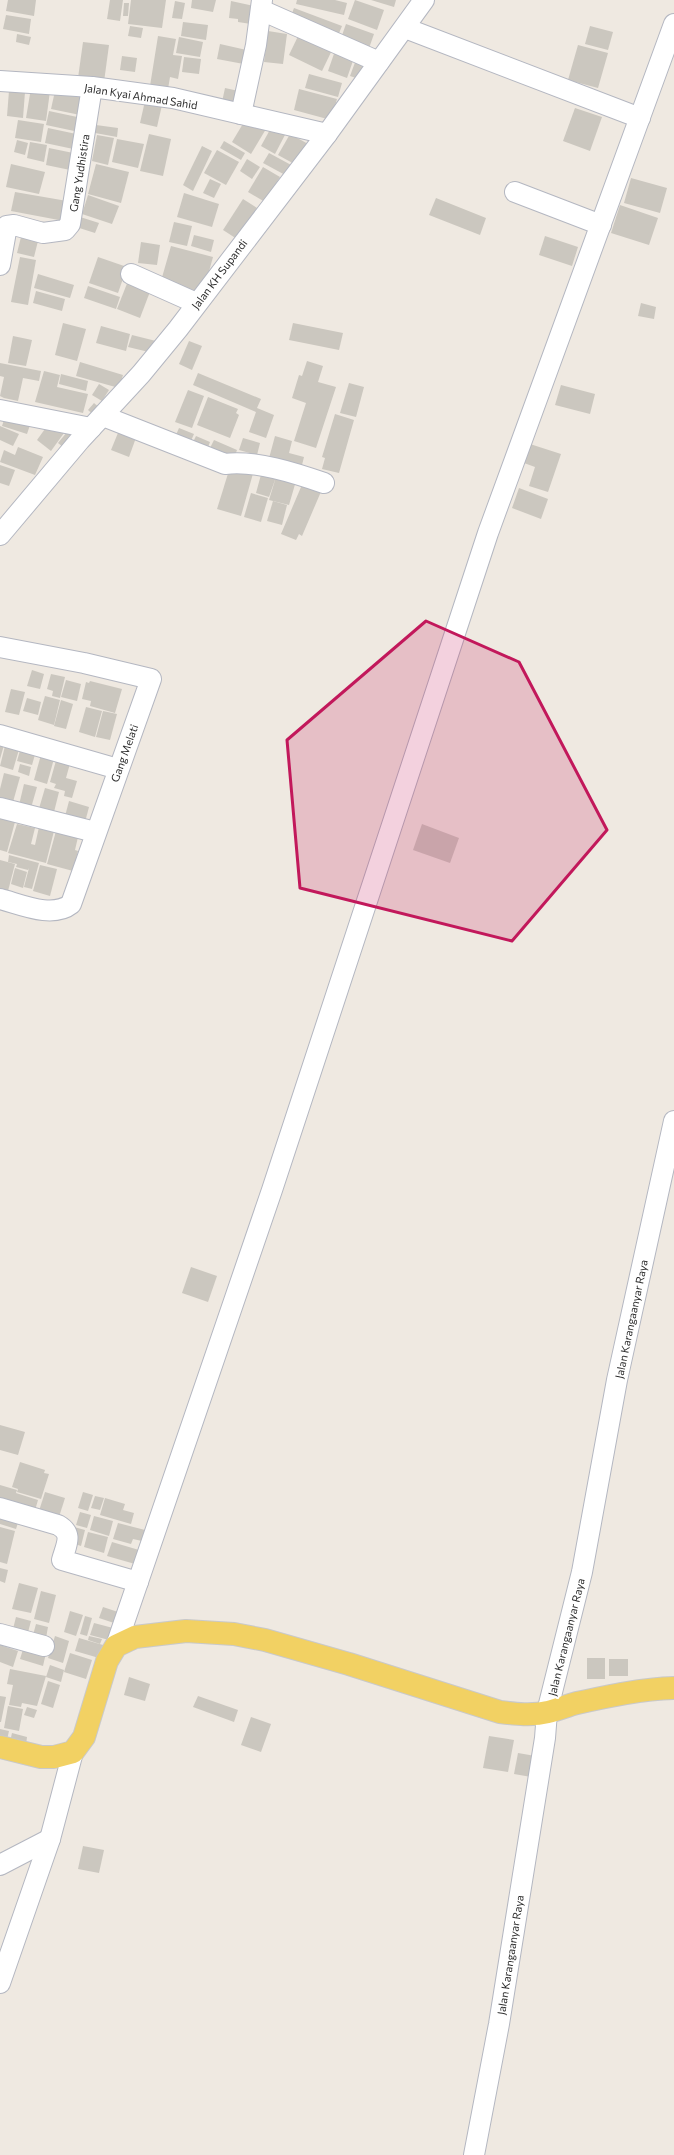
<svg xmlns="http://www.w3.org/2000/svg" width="674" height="2155" font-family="Commissioner,sans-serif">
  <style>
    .building { fill: #cbc7bf }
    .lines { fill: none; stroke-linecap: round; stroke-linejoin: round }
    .minor-casing { stroke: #b4b7c1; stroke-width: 22 }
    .major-casing { stroke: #c9c9c9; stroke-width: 24 }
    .minor { stroke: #fff; stroke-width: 20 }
    .major { stroke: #f2d163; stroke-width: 22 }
    .marked { fill: #c2185b; fill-opacity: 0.2; stroke: #c2185b; stroke-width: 3; stroke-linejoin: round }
    .labels { text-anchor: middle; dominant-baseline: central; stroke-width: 4; stroke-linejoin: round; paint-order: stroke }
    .street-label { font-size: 11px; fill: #2e2e2e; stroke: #fff }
  </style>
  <rect width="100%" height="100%" fill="#efe9e1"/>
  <g class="building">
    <polygon points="8,0 36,0 34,16 6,11"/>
    <polygon points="110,0 123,0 120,21 107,19"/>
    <polygon points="131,0 166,0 162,28 128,24"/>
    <polygon points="192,0 216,0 213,12 191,8"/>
    <polygon points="297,0 335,0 347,3 344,15 296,4"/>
    <polygon points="355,0 384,10 377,30 348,19"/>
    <polygon points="371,0 396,0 394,7"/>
    <polygon points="175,1 185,3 182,19 172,18"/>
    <polygon points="231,1 254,6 251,24 238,22 238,19 229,18"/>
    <polygon points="124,3 129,3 128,16 123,16"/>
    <polygon points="294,8 342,26 337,38 290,19"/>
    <polygon points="6,15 31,19 29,34 3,29"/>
    <polygon points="183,22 208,25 206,40 181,36"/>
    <polygon points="346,24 374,34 368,51 340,41"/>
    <polygon points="130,26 143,28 141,38 128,36"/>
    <polygon points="590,26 613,32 608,50 585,44"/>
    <polygon points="301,30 334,46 322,71 289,55"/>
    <polygon points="268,31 287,34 283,64 264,62"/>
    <polygon points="17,34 31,37 29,45 16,42"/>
    <polygon points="158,36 176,39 173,55 182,56 178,79 170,77 168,89 150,86"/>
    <polygon points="179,37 203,42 200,57 176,53"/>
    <polygon points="83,42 109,45 104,82 78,78"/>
    <polygon points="220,44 251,51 249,65 217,59"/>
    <polygon points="578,45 608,53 598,88 568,80"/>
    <polygon points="336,48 355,55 347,78 328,71"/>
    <polygon points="122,56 137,58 135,72 120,70"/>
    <polygon points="184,57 201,59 199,74 182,72"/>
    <polygon points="357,57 366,60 359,79 350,76"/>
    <polygon points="309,74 342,83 338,97 305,88"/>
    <polygon points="31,88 50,91 46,121 26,118"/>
    <polygon points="225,88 243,92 240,106 222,102"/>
    <polygon points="299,89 337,99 331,120 294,110"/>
    <polygon points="9,91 25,92 23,118 7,116"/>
    <polygon points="55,91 88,98 85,116 51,109"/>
    <polygon points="145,101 162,105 157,127 140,123"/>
    <polygon points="575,108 602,117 590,151 563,141"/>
    <polygon points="49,111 82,118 79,132 46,125"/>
    <polygon points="247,117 266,129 251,154 232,142"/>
    <polygon points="18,120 44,124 41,142 15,138"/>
    <polygon points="96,125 118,128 117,137 95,133"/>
    <polygon points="272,126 286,133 275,154 261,146"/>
    <polygon points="48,128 81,135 78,150 45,143"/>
    <polygon points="149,134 171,139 163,176 140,171"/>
    <polygon points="290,134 310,145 298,166 278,155"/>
    <polygon points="97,135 114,138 108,165 92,161"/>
    <polygon points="117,139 144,144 138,168 112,162"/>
    <polygon points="17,140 28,143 25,155 14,152"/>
    <polygon points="224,141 245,153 241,160 220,148"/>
    <polygon points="30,142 47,145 44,162 27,158"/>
    <polygon points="202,146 212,151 193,191 183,185"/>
    <polygon points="49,148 78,154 75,171 46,165"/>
    <polygon points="217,150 239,162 226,185 204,173"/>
    <polygon points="269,153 293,166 287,176 263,163"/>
    <polygon points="247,159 260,167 252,179 240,171"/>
    <polygon points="11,164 45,172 39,194 6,187"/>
    <polygon points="96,164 129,172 121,203 88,194"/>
    <polygon points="263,167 280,177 265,202 248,192"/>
    <polygon points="631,178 667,188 660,213 624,203"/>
    <polygon points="210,179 221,184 214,198 203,193"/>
    <polygon points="15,192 67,201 64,221 11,211"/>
    <polygon points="184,193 219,204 212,227 177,217"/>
    <polygon points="88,195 119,206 112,224 82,214"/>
    <polygon points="436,198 486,218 480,235 429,215"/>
    <polygon points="243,199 257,208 237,239 223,230"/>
    <polygon points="620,205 658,218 649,245 611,233"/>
    <polygon points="77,216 99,223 95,233 73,226"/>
    <polygon points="174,222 192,226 187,246 169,242"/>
    <polygon points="194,235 214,240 211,252 191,246"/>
    <polygon points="545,236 578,247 572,266 539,255"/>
    <polygon points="21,237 38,241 34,257 17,253"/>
    <polygon points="141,242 160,245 157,265 138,263"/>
    <polygon points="171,246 213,257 203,293 161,281"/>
    <polygon points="20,257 36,260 28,305 11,302"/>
    <polygon points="98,257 127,267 118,293 89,283"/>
    <polygon points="38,274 74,285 70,298 34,288"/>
    <polygon points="128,281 151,289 140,318 117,309"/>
    <polygon points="88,286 120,297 116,309 84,298"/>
    <polygon points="36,291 65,299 62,311 33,303"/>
    <polygon points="641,303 656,307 654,319 638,316"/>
    <polygon points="63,323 86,329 77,361 55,355"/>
    <polygon points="293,323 343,333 339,350 289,340"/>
    <polygon points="101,326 130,334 126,351 96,343"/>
    <polygon points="132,335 156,341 153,353 128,347"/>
    <polygon points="13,336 32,340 26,366 8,363"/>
    <polygon points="189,341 202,346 192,370 179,364"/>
    <polygon points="307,361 323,366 318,382 336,387 316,448 294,441 306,403 292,398 299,375 302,376"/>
    <polygon points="80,362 123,375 119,388 76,376"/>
    <polygon points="0,363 41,371 39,381 23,378 18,401 4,398 0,396 4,377 0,376"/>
    <polygon points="44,371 60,375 57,387 88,394 83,413 35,402"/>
    <polygon points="198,373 261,399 257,408 274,415 266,438 249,432 256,412 193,385"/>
    <polygon points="61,374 88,381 86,391 59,384"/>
    <polygon points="349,383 364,387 356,417 340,413"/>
    <polygon points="99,384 109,390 102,401 92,395"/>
    <polygon points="561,385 595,394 590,414 555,405"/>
    <polygon points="188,390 204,396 192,428 175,422"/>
    <polygon points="208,397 238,409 236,413 239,415 230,438 197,425"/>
    <polygon points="94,403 102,410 96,417 88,410"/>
    <polygon points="6,414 31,422 27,434 2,426"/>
    <polygon points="335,414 354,420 339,473 322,469 325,458 322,457"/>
    <polygon points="50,422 64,433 51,451 37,440"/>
    <polygon points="0,426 19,434 13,446 0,440"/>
    <polygon points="120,428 137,435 129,457 111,450"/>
    <polygon points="179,428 194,434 190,443 175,437"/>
    <polygon points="67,432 76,439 68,451 58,443"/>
    <polygon points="196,436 210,442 207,450 192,444"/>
    <polygon points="275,436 292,441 289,453 304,457 301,469 268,462"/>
    <polygon points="243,438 260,443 257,455 239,450"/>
    <polygon points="214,440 237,450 234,458 210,448"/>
    <polygon points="530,444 561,454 548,492 529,486 535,467 524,463"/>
    <polygon points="18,447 43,457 35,475 0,462 4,450 15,455"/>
    <polygon points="231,464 254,470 241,516 217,509"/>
    <polygon points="0,465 15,470 9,486 0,483"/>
    <polygon points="262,471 296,481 289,505 269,500 276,477 269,497 256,493"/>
    <polygon points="304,480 323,487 302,536 299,534 296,540 281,534"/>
    <polygon points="519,488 548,499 541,519 512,508"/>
    <polygon points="251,493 268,498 261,522 244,517"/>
    <polygon points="273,501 287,505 282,525 267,521"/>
    <polygon points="32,670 44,674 40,689 27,686"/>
    <polygon points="51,674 65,677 60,698 52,696 53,691 47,689"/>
    <polygon points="66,680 81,684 77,701 61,697"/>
    <polygon points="90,681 122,689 115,713 90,706 91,701 82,699 86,682 89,683"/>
    <polygon points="11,689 25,692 19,715 5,712"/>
    <polygon points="45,696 60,700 54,725 38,720"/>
    <polygon points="27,698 41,702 38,715 23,711"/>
    <polygon points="61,700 73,704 66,729 54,726"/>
    <polygon points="86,707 102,711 95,737 79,732"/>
    <polygon points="103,711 117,714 110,740 96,737"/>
    <polygon points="6,742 20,746 13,770 0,766"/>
    <polygon points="0,744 4,745 0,759"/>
    <polygon points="21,747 36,751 32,765 17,761"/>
    <polygon points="42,751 55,755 47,784 34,780"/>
    <polygon points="57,757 71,760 66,778 77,781 72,798 64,796 65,791 54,788 56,784 50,782"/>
    <polygon points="20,764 31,767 29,776 18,772"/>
    <polygon points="4,773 20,777 13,802 0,798 0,789"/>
    <polygon points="24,784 37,787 31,808 19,805"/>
    <polygon points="45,788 59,792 53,816 38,812"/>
    <polygon points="69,801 89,807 84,826 64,820"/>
    <polygon points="0,813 16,818 7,852 0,850"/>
    <polygon points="17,824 35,828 31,844 35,845 39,827 54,831 46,863 8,853"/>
    <polygon points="422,824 459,838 450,863 413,850"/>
    <polygon points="56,831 78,837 75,850 78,851 73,871 47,864"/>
    <polygon points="9,855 39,863 32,889 24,887 29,868 28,870 16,867 17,864 8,862"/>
    <polygon points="0,860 15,864 8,891 0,889"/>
    <polygon points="40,865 57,869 50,896 33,891"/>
    <polygon points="15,868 27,872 23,888 11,884"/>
    <polygon points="191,1267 217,1276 208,1302 182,1293"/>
    <polygon points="0,1425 25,1432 18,1455 0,1450"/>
    <polygon points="20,1462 45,1470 44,1473 49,1474 41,1499 17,1492 18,1489 12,1487"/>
    <polygon points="0,1485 17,1490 16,1493 38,1500 34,1514 0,1505"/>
    <polygon points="45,1492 65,1498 59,1517 39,1511"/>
    <polygon points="83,1492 93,1495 88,1511 78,1508"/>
    <polygon points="95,1496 104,1498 100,1510 91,1508"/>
    <polygon points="105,1498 125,1504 123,1510 134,1513 131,1524 100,1515"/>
    <polygon points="0,1511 20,1516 16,1529 0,1524"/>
    <polygon points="80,1512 91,1515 87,1528 76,1525"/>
    <polygon points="94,1516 113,1521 109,1536 90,1530"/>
    <polygon points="118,1523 145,1530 142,1541 133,1539 131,1544 113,1539"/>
    <polygon points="0,1527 15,1531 7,1564 0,1562"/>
    <polygon points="74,1527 85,1530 81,1546 69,1542"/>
    <polygon points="88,1532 108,1537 104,1553 84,1547"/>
    <polygon points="112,1542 139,1550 135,1564 107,1556"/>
    <polygon points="0,1568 8,1570 5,1583 0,1581"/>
    <polygon points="19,1583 38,1588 31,1613 12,1609"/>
    <polygon points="41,1591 56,1595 49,1623 34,1619"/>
    <polygon points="103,1607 121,1613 117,1624 99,1618"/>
    <polygon points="70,1611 83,1615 76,1636 64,1632"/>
    <polygon points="85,1616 92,1618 87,1636 80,1634"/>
    <polygon points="16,1617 31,1621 27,1636 12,1633"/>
    <polygon points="94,1623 113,1628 109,1640 90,1635"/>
    <polygon points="36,1624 48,1627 46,1638 33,1635"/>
    <polygon points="55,1636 69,1641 63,1663 48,1658"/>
    <polygon points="89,1636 102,1639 100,1644 88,1640"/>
    <polygon points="79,1638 103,1645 99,1658 75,1651"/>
    <polygon points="0,1645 18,1651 13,1667 0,1662"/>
    <polygon points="24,1646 46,1653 43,1666 20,1659"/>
    <polygon points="70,1653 92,1660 86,1679 64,1672"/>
    <rect x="587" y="1658" width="18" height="21"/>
    <rect x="609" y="1659" width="19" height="17"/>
    <polygon points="50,1665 64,1670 61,1682 46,1677"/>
    <polygon points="10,1669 46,1676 37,1706 22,1703 21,1707 9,1705 13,1685 7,1684"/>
    <polygon points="129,1677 150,1684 145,1701 124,1695"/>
    <polygon points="48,1681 60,1685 53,1708 41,1704"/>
    <polygon points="0,1696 6,1697 1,1722 0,1722"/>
    <polygon points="198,1696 238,1710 234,1722 193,1707"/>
    <polygon points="8,1706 23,1709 19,1731 4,1728"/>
    <polygon points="27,1707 37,1710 34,1718 24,1715"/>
    <polygon points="251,1717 271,1724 261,1752 241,1745"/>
    <polygon points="0,1729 9,1731 7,1740 0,1739"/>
    <polygon points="12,1733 27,1737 26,1745 10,1742"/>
    <polygon points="489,1736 514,1740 508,1772 483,1768"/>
    <polygon points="518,1753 541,1757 537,1778 514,1774"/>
    <polygon points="83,1846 104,1850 99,1873 78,1869"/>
  </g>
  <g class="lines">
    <g class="minor-casing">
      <g id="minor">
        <polyline points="261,10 379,62"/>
        <polyline points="405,28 640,118"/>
        <polyline points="0,81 92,87 173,98 327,134"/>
        <polyline points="241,114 256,45 262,0"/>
        <polyline points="515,192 601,225"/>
        <polyline points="0,265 7,226 14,225 43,233 65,230 70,224 92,87"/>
        <polyline points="131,274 196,303"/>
        <polyline points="0,410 91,428"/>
        <path d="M103,416L225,464C255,460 295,473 324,483"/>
        <polyline points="0,535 80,440 141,374 178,329 327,134 424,0"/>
        <path d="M0,647L84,663L151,679L71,904C52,919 20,904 0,899"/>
        <polyline points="0,735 118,769"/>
        <polyline points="0,808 95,832"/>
        <path d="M0,1508L58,1525C74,1534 66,1545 62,1560L138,1582"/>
        <polyline points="0,1634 44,1646"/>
        <polyline points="116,1646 272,1190 488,533 674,24"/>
        <polyline points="0,1865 50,1839"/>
        <polyline points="0,1983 50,1839 73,1752"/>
        <polyline points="474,2155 499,2024 545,1738 547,1712 582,1572 617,1380 674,1121"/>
      </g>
    </g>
    <g class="major-casing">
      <path id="major" d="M0,1747L41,1757H54L73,1752L84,1737L107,1661L116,1646L135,1637L186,1631L234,1634L265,1640L349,1664L500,1712C516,1714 532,1716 548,1712C558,1710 568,1705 577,1703C609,1696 642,1689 674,1688"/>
    </g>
    <use href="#minor" class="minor"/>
    <use href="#major" class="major"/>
  </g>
  <path class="marked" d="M426,621L519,662L607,830L512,941L300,888L287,740Z"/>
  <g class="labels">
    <g class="street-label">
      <text transform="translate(141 96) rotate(9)">Jalan Kyai Ahmad Sahid</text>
      <text transform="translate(79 173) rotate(-81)">Gang Yudhistira</text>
      <text transform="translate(219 274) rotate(-53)">Jalan KH Supandi</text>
      <text transform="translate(124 753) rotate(-70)">Gang Melati</text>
      <text transform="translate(631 1319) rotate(-78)">Jalan Karangaanyar Raya</text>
      <text transform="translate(566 1637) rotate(-76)">Jalan Karangaanyar Raya</text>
      <text transform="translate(510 1955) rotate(-81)">Jalan Karangaanyar Raya</text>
    </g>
  </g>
</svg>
